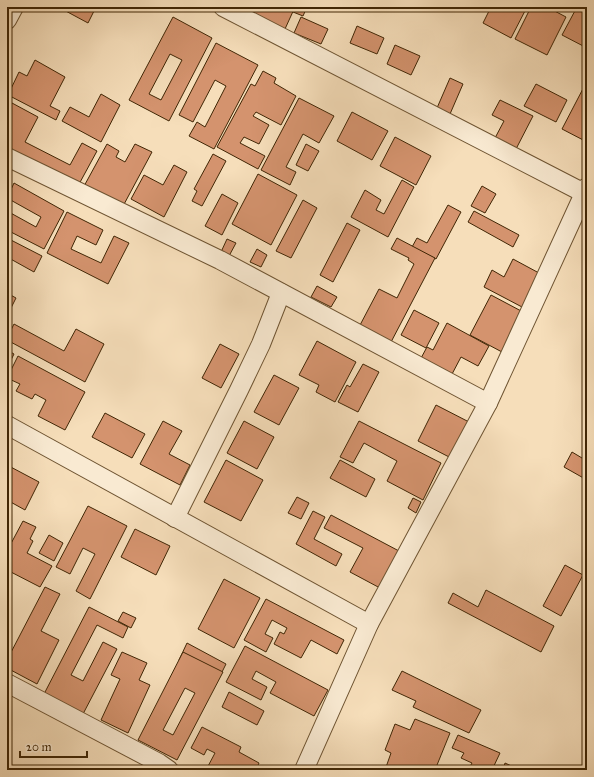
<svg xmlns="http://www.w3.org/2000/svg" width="594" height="777" font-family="'IM FELL Great Primer',serif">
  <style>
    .building { fill: #d4936e; stroke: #402605; fill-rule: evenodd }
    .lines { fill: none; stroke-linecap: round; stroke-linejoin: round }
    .minor-casing { stroke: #6e5432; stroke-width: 20 }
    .minor { stroke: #f9ead2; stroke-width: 18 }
  </style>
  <rect width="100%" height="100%" fill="#f6deba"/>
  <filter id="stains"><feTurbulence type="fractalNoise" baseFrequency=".005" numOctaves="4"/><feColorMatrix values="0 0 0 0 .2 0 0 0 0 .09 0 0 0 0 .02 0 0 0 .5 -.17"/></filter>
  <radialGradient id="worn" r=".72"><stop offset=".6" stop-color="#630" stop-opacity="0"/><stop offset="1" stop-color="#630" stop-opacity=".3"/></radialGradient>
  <g class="building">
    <polygon points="62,7 96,7 88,23 62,9"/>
    <polygon points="250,7 295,7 285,29 247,13"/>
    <polygon points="295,7 307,7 303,16 293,12"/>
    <polygon points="491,7 527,7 511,38 483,23"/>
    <polygon points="531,7 547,7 566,17 547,55 515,39"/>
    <polygon points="577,7 587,7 587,48 562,35"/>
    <path d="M173,17L212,38L169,121L129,100ZM170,54L182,60L161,100L149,94Z"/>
    <polygon points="301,17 328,29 321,44 294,33"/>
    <polygon points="357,26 384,38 377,54 350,43"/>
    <polygon points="216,43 258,65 214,149 189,136 197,122 205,127 226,86 215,80 193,122 179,115"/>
    <polygon points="395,45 420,56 411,75 387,64"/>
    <polygon points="35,60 65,77 50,106 60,111 56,120 8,95 19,72 27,76"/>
    <polygon points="263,71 276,78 274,83 296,96 281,125 256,112 253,116 269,125 259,144 244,137 240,143 265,156 258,169 217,147 251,84 255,86"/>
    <polygon points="450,78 463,84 450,114 437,108"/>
    <polygon points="587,81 587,142 562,129"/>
    <polygon points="536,84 567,100 556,122 524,106"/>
    <polygon points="101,94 120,105 101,142 62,121 70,107 89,117"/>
    <polygon points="299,98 334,116 319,143 303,134 286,167 296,172 290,185 261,170"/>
    <polygon points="500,100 533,116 516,149 495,138 504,121 492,115"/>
    <polygon points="12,103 38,117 25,142 70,165 82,143 97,151 78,186 7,149 7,112"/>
    <polygon points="352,112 388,131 372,160 337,141"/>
    <polygon points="395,137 431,156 416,185 380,166"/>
    <polygon points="107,144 119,151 116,157 125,162 135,144 152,152 122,208 83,188"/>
    <polygon points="306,144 319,151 308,171 296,165"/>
    <polygon points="213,154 226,161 202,206 192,201 197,191 194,189"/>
    <polygon points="174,165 187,172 164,217 131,199 144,175 163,185"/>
    <polygon points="258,174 297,195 271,245 232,224"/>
    <polygon points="402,180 414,187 388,237 351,217 365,190 381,200 376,210 384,214"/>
    <polygon points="14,183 64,211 44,249 7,230 7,211 36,227 41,217 7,198"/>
    <polygon points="482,186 496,194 485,213 471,206"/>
    <polygon points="222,194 238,203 222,235 205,226"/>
    <polygon points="303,200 317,208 291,258 276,251"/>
    <polygon points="448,205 461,212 436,259 412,247 417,238 427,243"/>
    <polygon points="474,211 519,235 513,247 468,222"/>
    <polygon points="67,212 103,230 96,245 77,236 71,249 101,263 114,236 129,243 108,284 47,253"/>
    <polygon points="347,223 360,230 333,282 320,275"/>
    <polygon points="7,238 42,256 34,272 7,257"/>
    <polygon points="397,238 435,258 390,344 359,327 379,289 397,298 414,264 408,260 409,258 391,249"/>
    <polygon points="227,239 236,243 229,256 221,252"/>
    <polygon points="257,249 267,255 261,267 250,262"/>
    <polygon points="513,259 539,273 522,307 484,287 492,270 504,277"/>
    <polygon points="317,286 337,297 331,307 311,297"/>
    <polygon points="7,293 16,298 7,316"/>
    <polygon points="491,295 523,312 502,352 470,335"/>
    <polygon points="414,310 439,323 426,348 401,335"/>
    <polygon points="447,323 489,346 478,366 461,357 451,376 420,360 427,347 433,350"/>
    <polygon points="14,324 64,351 76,329 104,344 85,382 7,340 7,338"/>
    <polygon points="317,341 356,362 335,402 316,392 319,385 299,375"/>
    <polygon points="220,344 239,354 221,388 202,378"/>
    <polygon points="7,350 14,354 7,368"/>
    <polygon points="18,356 85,392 65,430 38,416 46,400 35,394 32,399 16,391 20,384 7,378"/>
    <polygon points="363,364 379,372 358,412 338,402 347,385 350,387"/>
    <polygon points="274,375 299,388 279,425 254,412"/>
    <polygon points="436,405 471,423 453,459 418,441"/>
    <polygon points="105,413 145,434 132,458 92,437"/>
    <polygon points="163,421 182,431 169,454 190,465 180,485 140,464"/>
    <polygon points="244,421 274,437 257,469 227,453"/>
    <polygon points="359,421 441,463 423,500 387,481 397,461 364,443 353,463 340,457"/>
    <polygon points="572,452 587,461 587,480 564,467"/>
    <polygon points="226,460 263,480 241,521 204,502"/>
    <polygon points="340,460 375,479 366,497 330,478"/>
    <polygon points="7,465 39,482 25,510 7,500"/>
    <polygon points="297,497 309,503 301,519 288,513"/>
    <polygon points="413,498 421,502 416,513 408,508"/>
    <polygon points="88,506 127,526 90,599 76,591 95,554 83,548 70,574 56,567"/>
    <polygon points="313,511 325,517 314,539 342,554 336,566 296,544"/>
    <polygon points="331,515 399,551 380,588 350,572 363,548 324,528"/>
    <polygon points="23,521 36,527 30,539 33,541 27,553 52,566 40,587 7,570 7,551"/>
    <polygon points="135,529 170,546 156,575 121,557"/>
    <polygon points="49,535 63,543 54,561 39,553"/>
    <polygon points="565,565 583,575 561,616 543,606"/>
    <polygon points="224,579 260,598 234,648 198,629"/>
    <polygon points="45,587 60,594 41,631 59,640 37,684 7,668 7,660"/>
    <polygon points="486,590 554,626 541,652 448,603 453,593 478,607"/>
    <polygon points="266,599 344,640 337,654 311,640 301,658 274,644 280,632 284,634 287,628 272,620 265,634 273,638 266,652 244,640"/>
    <polygon points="89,607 128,627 123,638 97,625 71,675 83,681 103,642 117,649 83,714 44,694"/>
    <polygon points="123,612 136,618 131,628 118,621"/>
    <polygon points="187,643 226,664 218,680 179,660"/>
    <polygon points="245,646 328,690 314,716 270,693 276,682 256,671 252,679 267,687 261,700 226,682"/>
    <polygon points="122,652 147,663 139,680 150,685 128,733 101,720 120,679 111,675"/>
    <path d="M183,652L223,672L177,760L138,740ZM185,688L195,693L173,735L163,730Z"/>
    <polygon points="402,671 481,710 469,733 413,707 416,701 392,690"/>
    <polygon points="229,692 264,711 257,725 222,707"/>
    <polygon points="415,719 450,733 435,770 385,770 391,753 385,750 395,724 410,730"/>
    <polygon points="202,727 241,747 239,752 259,763 256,770 206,770 215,753 207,749 204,755 191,748"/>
    <polygon points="458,735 500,753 492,770 468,770 472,763 461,758 464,753 452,748"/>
    <polygon points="505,763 520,770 503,770"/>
  </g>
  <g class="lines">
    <g class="minor-casing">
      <g id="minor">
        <polyline points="223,7 584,193"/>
        <polyline points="7,20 14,7"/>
        <polyline points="7,157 220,260 488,403"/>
        <polyline points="7,425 369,624"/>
        <polyline points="175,518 239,390 261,344 281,293"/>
        <polyline points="7,683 159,763 169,770"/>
        <polyline points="304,770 369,624 488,403 587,187"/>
      </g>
    </g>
    <use href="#minor" class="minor"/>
  </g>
  <rect width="594" height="777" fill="none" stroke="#f6deba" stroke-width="24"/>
  <rect x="8" y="8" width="578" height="761" fill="none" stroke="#402605" stroke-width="2"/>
  <rect x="12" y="12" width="570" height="753" fill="none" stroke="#402605"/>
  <path d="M20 751v6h67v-6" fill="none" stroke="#402605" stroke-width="2"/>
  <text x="26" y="751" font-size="12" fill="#402605" stroke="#f9ead2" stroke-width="3" paint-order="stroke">20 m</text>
  <rect width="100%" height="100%" filter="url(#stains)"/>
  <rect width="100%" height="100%" fill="url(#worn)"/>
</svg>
